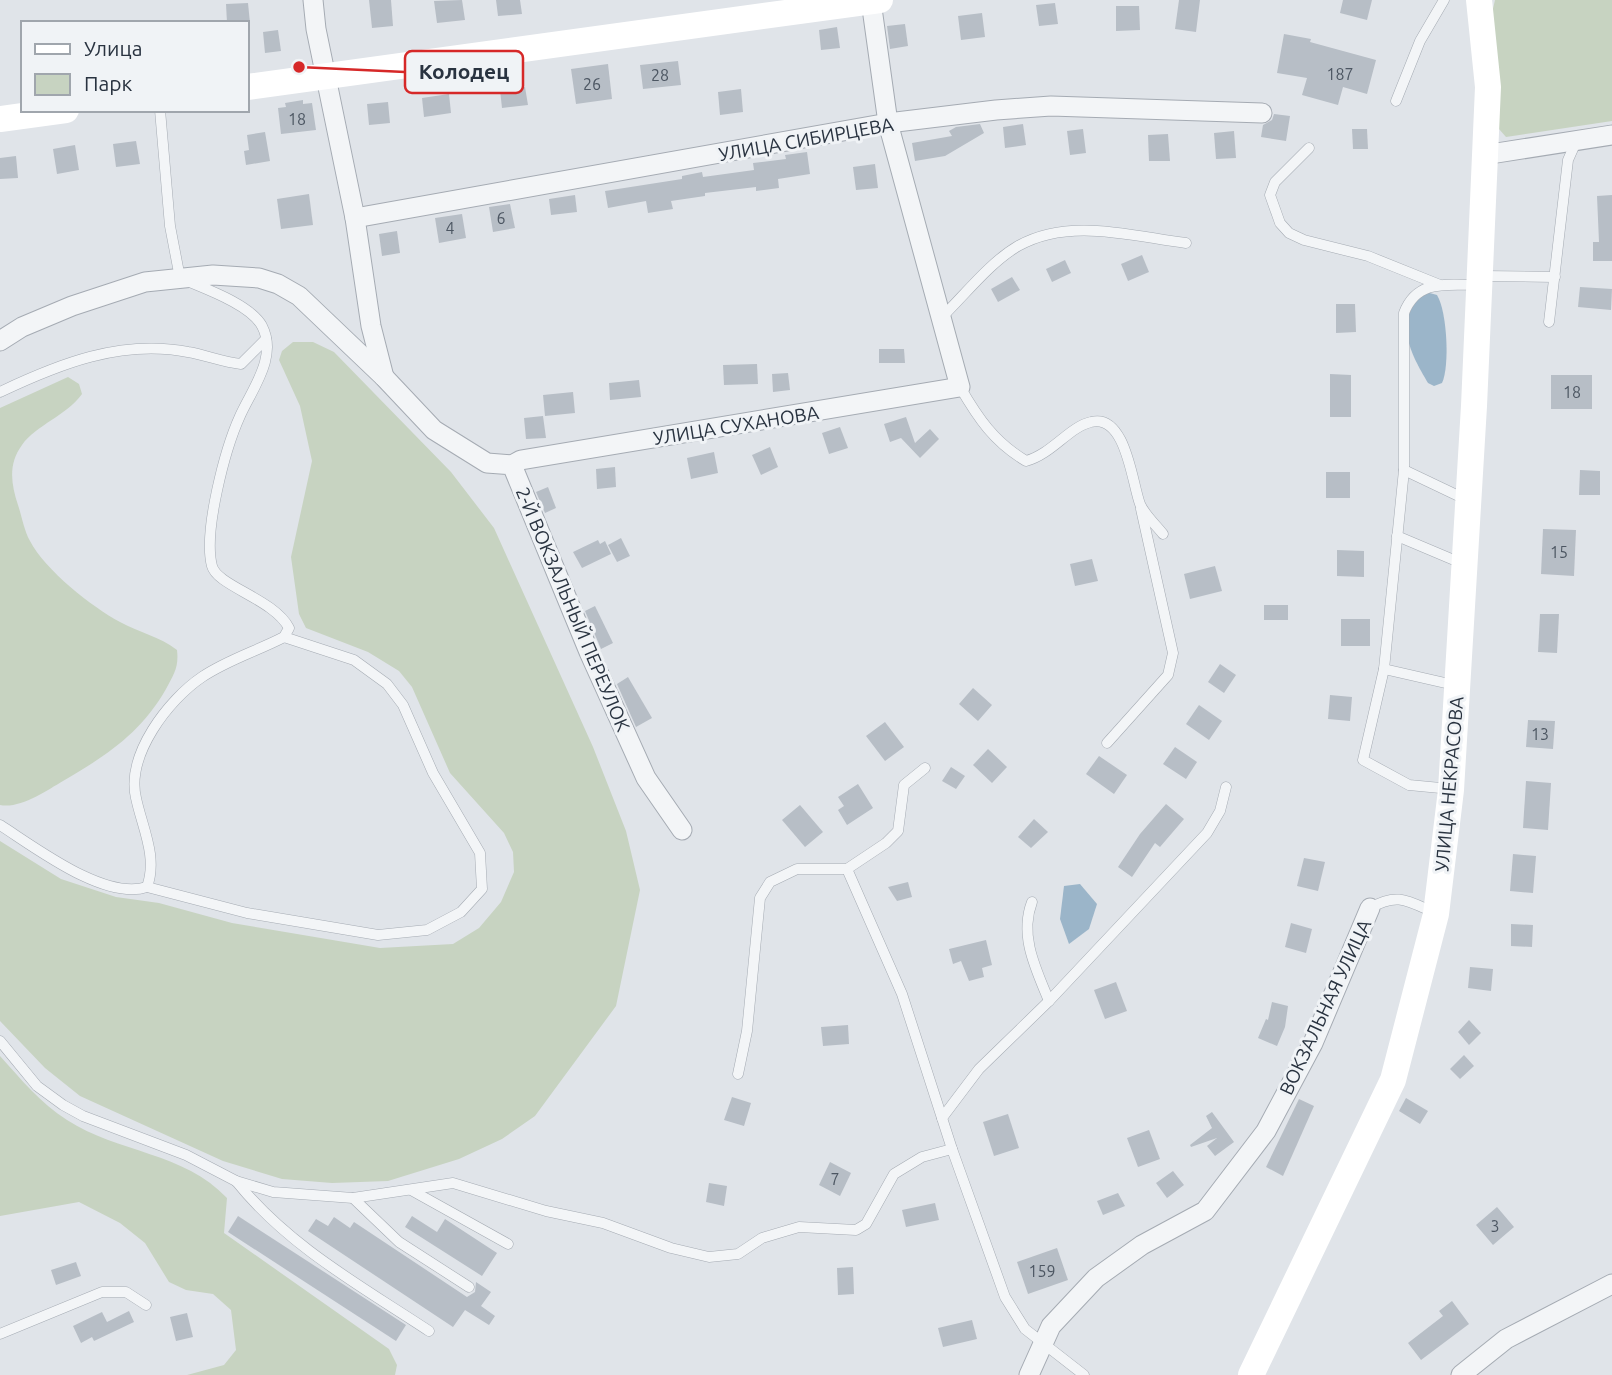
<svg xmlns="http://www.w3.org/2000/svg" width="1612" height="1375" font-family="Ubuntu,sans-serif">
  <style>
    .green { fill: #c7d3c1 }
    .water { fill: #9bb5c9 }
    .building { fill: #b7bec6 }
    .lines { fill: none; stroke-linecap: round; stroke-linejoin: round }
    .service-casing { stroke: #a5abb3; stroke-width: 11 }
    .minor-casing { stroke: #a5abb3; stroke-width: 21 }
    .service { stroke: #f3f5f7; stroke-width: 10 }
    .minor { stroke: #f3f5f7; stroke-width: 19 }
    .secondary { stroke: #fff; stroke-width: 26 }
    .labels { text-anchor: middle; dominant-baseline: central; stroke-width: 6; stroke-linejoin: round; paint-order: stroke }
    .number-label { font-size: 16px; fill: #4c5662 }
    .street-label { font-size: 19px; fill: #293340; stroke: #f0f3f6 }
    .leader { fill: none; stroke: #d62828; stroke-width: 2.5 }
    .callout-dot { fill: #d62828; stroke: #f0f3f6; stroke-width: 2.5 }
    .callout { fill: #f0f3f6; stroke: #d62828; stroke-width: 2.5 }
    .callout-label { font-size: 21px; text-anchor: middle; font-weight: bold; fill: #293340 }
  </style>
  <rect width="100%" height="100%" fill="#e0e4e9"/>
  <g class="green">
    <polygon points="1495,0 1612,0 1612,121 1506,137 1499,129 1492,13"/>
    <polygon points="293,342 313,342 334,352 451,472 494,528 593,747 626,831 640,890 616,1006 535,1116 502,1139 459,1159 388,1181 332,1183 282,1179 223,1161 80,1096 45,1068 0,1021 0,841 61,879 116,897 159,903 232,923 380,948 453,944 479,928 501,902 514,872 513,852 504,833 450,773 412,687 399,671 368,652 306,628 299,614 291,557 312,461 300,406 279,360 282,351"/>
    <path d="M68,377L79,384L82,394C66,416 36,425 22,445C8,464 11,484 18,505C22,517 24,530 30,541C45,570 92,607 120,622C140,633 159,636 177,650C179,667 174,674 166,689C141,733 106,756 63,781C46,791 20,809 0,805V408Z"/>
    <path d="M0,1056C21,1079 40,1103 67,1120C118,1153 184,1152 227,1198L224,1233L389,1349L397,1365L395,1375H187L224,1365L236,1350L231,1310L213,1294L186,1290L169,1282L145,1243L120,1223L79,1202L0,1216Z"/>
  </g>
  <g class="water">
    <path d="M1426,292L1437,295C1447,311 1450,366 1442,383L1434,386L1428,383C1410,353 1392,319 1426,292Z"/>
    <polygon points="1080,884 1097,904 1089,929 1069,944 1060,919 1064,886"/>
  </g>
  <g class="building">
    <polygon points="369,0 391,0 393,26 372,28"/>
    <polygon points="462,0 465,20 437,23 434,1"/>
    <polygon points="496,0 520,0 522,14 498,16"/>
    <polygon points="1179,0 1200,0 1196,32 1175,29"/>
    <polygon points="1343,0 1372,0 1367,20 1340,13"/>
    <polygon points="248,3 250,23 227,23 226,4"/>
    <polygon points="1055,3 1058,24 1039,26 1036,5"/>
    <polygon points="1116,6 1139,6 1140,30 1116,31"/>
    <polygon points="982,13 985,37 961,40 958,16"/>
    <polygon points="905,24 908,46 890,49 887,26"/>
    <polygon points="837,27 840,48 821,50 819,30"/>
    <polygon points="278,30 281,51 265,53 263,32"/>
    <polygon points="1284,34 1311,39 1310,42 1376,60 1367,94 1343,87 1338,105 1302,95 1307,78 1277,73"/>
    <polygon points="678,61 681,85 643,89 640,65"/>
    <polygon points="608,64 612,99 576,104 571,69"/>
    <polygon points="525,87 528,105 502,108 500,90"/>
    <polygon points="741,89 743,112 720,115 718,92"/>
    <polygon points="449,94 451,113 424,117 422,98"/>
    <polygon points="303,100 303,104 312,103 316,130 281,134 278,108 286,107 285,103"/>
    <polygon points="388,102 390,123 369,125 367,104"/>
    <polygon points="1274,114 1290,116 1286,141 1261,137 1263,125 1272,120"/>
    <polygon points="980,124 984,133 945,156 915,161 912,143 952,136 949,131 956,127"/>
    <polygon points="1023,124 1026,145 1005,148 1003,127"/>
    <polygon points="1083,129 1086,153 1070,155 1067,131"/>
    <polygon points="1352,129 1367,129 1368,149 1353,149"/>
    <polygon points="1234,131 1236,158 1216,159 1214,133"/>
    <polygon points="265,132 270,161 246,165 244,151 249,150 247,135"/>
    <polygon points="1168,134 1170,161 1149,161 1148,135"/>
    <polygon points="136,141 140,164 116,167 113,144"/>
    <polygon points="75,145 79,170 57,174 53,149"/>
    <polygon points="807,152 810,174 778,179 779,188 756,191 756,187 705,193 705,196 671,201 673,209 648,213 646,201 608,208 605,191 682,179 682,176 702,172 703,177 754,170 753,163 786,159 785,155"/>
    <polygon points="16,156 18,178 0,179 0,158"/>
    <polygon points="875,164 878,188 856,190 853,167"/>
    <polygon points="309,194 313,225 281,229 277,199"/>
    <polygon points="575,195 577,212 551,215 549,199"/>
    <polygon points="1612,195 1612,261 1593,261 1593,242 1599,242 1597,196"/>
    <polygon points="510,204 515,228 493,232 489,207"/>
    <polygon points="462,214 466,238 439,243 435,218"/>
    <polygon points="397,231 400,253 382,256 379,234"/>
    <polygon points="1142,255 1149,272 1128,281 1121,264"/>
    <polygon points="1065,260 1071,273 1052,282 1046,269"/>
    <polygon points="1012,277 1020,290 998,302 991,289"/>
    <polygon points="1580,287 1612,289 1611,310 1578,307"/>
    <polygon points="1336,304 1355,304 1356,332 1336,333"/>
    <polygon points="879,349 904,349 905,363 879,363"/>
    <polygon points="757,364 758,384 724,385 723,365"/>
    <polygon points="788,373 790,390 773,392 772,374"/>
    <polygon points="1330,374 1351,375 1351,417 1330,417"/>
    <rect x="1551" y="375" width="41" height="34"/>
    <polygon points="639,380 641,397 610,400 609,383"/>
    <polygon points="573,392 575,413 545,416 543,395"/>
    <polygon points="543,416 546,438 526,439 524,418"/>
    <polygon points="906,417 915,443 930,429 939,439 920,458 901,438 890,442 884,424"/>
    <polygon points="840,427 848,448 829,454 822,433"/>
    <polygon points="770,447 778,467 761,475 752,455"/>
    <polygon points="714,452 718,473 691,479 687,458"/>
    <polygon points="615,467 616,487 597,489 596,469"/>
    <polygon points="1580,470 1600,471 1600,495 1579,495"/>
    <rect x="1326" y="472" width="24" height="26"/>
    <polygon points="548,487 556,508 545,513 536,492"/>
    <polygon points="1543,529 1576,530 1574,576 1541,574"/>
    <polygon points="621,538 630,556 617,562 608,545"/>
    <polygon points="598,540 600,544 605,541 611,554 582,568 573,552"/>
    <polygon points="1337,550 1364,551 1364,577 1337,576"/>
    <polygon points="1092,559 1098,581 1075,586 1070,564"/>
    <polygon points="1215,566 1222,591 1190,599 1184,574"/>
    <rect x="1264" y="605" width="24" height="15"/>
    <polygon points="595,606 613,643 601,649 585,611"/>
    <polygon points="1540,614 1559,614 1557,653 1538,652"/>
    <rect x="1341" y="619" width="29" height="27"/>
    <polygon points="1220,664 1236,675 1224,693 1208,682"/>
    <polygon points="628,677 652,718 636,727 617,684"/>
    <polygon points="973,688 992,705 978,721 959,704"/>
    <polygon points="1330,695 1352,697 1350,721 1328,719"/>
    <polygon points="1199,705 1222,721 1209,740 1186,724"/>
    <polygon points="1528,720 1555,721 1553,749 1526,747"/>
    <polygon points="885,722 904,747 885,761 866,736"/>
    <polygon points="1175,747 1197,762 1186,779 1163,764"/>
    <polygon points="988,749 1007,767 992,783 973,765"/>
    <polygon points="1099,756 1127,775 1114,794 1086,774"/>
    <polygon points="951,767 965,776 956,789 942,781"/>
    <polygon points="1526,781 1551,783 1548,830 1523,828"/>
    <polygon points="858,784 873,808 847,825 838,810 844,806 838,797"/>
    <polygon points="1166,804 1184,819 1160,847 1155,843 1132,877 1118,867 1140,834"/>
    <polygon points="800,805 823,832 805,847 782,820"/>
    <polygon points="1034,819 1048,832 1031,848 1018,837"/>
    <polygon points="1513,854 1536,856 1533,893 1510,891"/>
    <polygon points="1304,858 1325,862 1318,891 1297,886"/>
    <polygon points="908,882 912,897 897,901 888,887"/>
    <polygon points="1291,923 1312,929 1306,953 1285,947"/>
    <polygon points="1511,924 1533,925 1532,947 1511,946"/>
    <polygon points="986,940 992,965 982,968 984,977 969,981 961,961 953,964 949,949"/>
    <polygon points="1470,967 1493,969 1491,991 1468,988"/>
    <polygon points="1116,982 1127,1011 1105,1019 1094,990"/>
    <polygon points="1272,1002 1288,1006 1285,1027 1277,1046 1258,1038 1266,1019 1268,1020"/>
    <polygon points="1469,1020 1481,1033 1469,1045 1458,1032"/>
    <polygon points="848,1025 849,1044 823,1046 821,1027"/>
    <polygon points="1464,1055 1474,1066 1460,1079 1450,1069"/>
    <polygon points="732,1097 751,1103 744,1126 724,1120"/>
    <polygon points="1406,1098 1428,1111 1420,1124 1399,1111"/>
    <polygon points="1299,1099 1314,1106 1283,1176 1266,1167"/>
    <polygon points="1212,1112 1234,1142 1215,1156 1207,1146 1217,1138 1191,1147 1190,1145 1212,1128 1206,1116"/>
    <polygon points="1008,1114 1019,1148 994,1156 983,1122"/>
    <polygon points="1149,1130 1160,1159 1138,1167 1127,1138"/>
    <polygon points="830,1162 851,1173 840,1196 819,1185"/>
    <polygon points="1173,1171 1184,1185 1167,1198 1156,1183"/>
    <polygon points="709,1183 727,1186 724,1206 706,1202"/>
    <polygon points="1118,1193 1125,1206 1103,1215 1097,1201"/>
    <polygon points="935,1203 939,1220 906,1227 902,1210"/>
    <polygon points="1497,1207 1514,1227 1493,1245 1476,1225"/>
    <polygon points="238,1216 406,1325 396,1341 228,1232"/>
    <polygon points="412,1216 437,1232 445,1219 497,1253 482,1276 405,1227"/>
    <polygon points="334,1217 350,1228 354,1222 467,1297 475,1292 476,1282 491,1292 481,1306 495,1316 489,1325 465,1310 453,1327 308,1231 316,1219 328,1226"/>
    <polygon points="1057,1248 1068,1280 1028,1294 1017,1262"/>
    <polygon points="76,1262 81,1276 56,1285 51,1270"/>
    <polygon points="853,1267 854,1294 838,1295 837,1268"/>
    <polygon points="1452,1301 1469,1324 1421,1360 1408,1343 1443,1316 1439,1311"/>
    <polygon points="129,1311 134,1322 94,1341 92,1337 81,1343 73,1326 102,1312 107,1322"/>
    <polygon points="187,1313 193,1337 176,1341 170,1317"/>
    <polygon points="972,1320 977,1339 943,1347 938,1328"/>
  </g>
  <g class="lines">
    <g class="service-casing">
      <g id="service">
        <polyline points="1396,101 1420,41 1444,0"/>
        <polyline points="1309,148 1275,182 1270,195 1280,223 1289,233 1304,240 1368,256 1440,285"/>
        <polyline points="1483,276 1555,277"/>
        <path d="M940,319C964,296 989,263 1018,246C1069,217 1131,236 1186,243"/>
        <polyline points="1549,322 1568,160 1576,142"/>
        <path d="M960,387C978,418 994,442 1026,461C1052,454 1069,427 1091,422C1126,413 1132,483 1140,504C1144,514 1156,525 1163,534"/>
        <path d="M0,392C59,364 121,339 188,352C206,355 222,362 241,364L266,339"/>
        <polyline points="1404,470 1467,500"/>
        <polyline points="1397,536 1461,563"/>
        <polyline points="1384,669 1454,685"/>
        <polyline points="1107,743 1168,675 1173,653 1141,509"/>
        <path d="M1451,789L1409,785L1363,760L1384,669L1404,470V313C1417,279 1447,285 1478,285"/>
        <path d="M0,825C36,848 105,901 147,887C158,857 142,827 136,798C126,755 168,700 202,677C227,660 257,651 284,637L289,628C274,599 217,586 212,566C203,532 225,449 240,416C252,389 278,357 262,326C250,304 203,288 180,278L170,226L160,110"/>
        <polyline points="847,869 902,994 952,1149 1005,1297 1025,1329 1084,1375"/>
        <polyline points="147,887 247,913 378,935 427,930 461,912 482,889 480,853 433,773 403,705 387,684 354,660 284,637"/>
        <path d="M1032,902C1019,936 1036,969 1049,1001"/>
        <path d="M1370,908C1398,892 1408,901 1435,913"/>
        <polyline points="0,1041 37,1086 63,1105 83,1116 186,1155 236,1181 273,1192 353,1198 453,1183 546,1211 603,1223 671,1248 709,1257 738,1254 762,1238 799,1227 856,1230 866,1224 894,1174 922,1157 952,1149"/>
        <polyline points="738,1074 747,1031 760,898 770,882 797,869 847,869 886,843 898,831 904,785 925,768"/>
        <polyline points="942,1118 979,1069 1049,1001 1207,833 1220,811 1226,787"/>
        <path d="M236,1181C288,1246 361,1286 429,1331"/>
        <polyline points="411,1190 508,1244"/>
        <polyline points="353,1198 399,1242 469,1287"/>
        <polyline points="0,1334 102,1292 126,1292 146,1305"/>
      </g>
    </g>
    <g class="minor-casing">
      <g id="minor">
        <polyline points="313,0 316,29 355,218 371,326 384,377"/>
        <polyline points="1484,155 1612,135"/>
        <polyline points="355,218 888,123 996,110 1051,106 1262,113"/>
        <polyline points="0,341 22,327 72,306 145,282 213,275 259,278 278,284 299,296 384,377 434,430 487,463 512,465 589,652 646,778 682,830"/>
        <polyline points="512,465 521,460 960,387 888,123 871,1"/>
        <polyline points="1029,1375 1051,1326 1096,1278 1142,1245 1205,1211 1266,1131 1313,1043 1370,908"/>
        <polyline points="1461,1375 1506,1339 1612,1284"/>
      </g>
    </g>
    <use href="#service" class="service"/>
    <use href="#minor" class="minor"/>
    <g class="secondary">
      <polyline points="247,87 880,0"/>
      <polyline points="0,119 66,110"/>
      <polyline points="1251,1375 1393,1080 1436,914 1451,790 1474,406 1488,87 1479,0"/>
    </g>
  </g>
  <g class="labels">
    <g class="number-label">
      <text x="1340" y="74">187</text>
      <text x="660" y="75">28</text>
      <text x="592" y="84">26</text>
      <text x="297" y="119">18</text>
      <text x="501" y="218">6</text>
      <text x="450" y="228">4</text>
      <text x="1572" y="392">18</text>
      <text x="1559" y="552">15</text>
      <text x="1540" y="734">13</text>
      <text x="835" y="1179">7</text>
      <text x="1495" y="1226">3</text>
      <text x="1042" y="1271">159</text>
    </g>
    <g class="street-label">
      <text transform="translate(806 139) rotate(-10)">УЛИЦА СИБИРЦЕВА</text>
      <text transform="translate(736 425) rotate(-9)">УЛИЦА СУХАНОВА</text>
      <text transform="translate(573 609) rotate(67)">2-Й ВОКЗАЛЬНЫЙ ПЕРЕУЛОК</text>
      <text transform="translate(1449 784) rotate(-85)">УЛИЦА НЕКРАСОВА</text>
      <text transform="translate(1325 1007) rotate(-65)">ВОКЗАЛЬНАЯ УЛИЦА</text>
    </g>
  </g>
  <path class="leader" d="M299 67L405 72"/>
  <circle class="callout-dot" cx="299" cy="67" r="7"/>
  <rect class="callout" x="405" y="51" width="118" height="42" rx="7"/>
  <g class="callout-label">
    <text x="464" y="79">Колодец</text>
  </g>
  <rect x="21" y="21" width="228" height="91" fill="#f0f3f6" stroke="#a0a6ad" stroke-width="2"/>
  <rect x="35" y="44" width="35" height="10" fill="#ffffff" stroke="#a0a6ad" stroke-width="2"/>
  <text x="84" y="56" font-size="21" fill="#293340">Улица</text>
  <rect x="35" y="74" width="35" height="21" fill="#c7d3c1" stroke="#a0a6ad" stroke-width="2"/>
  <text x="84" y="91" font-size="21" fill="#293340">Парк</text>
</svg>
